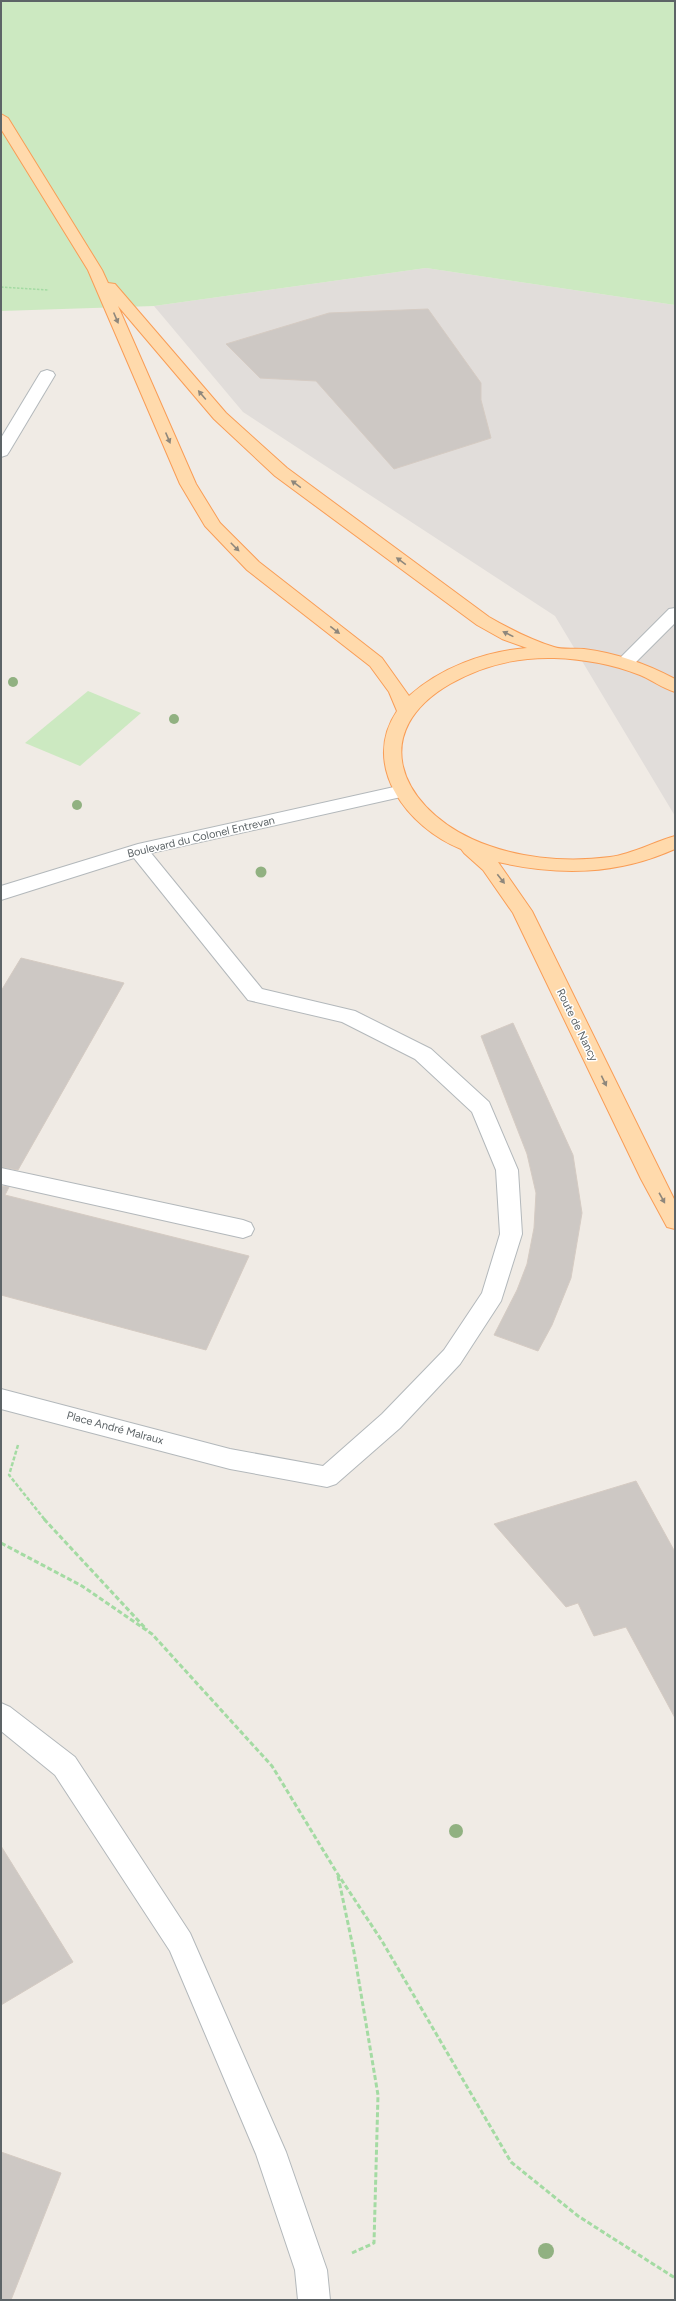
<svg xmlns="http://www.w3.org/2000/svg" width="676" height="2301" font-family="Figtree,sans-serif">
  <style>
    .industrial { fill: #e1ddda }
    .green { fill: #cce9c1 }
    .building { fill: #cdc8c4; stroke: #d5cbc3 }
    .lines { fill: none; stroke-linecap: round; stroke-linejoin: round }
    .minor-casing { stroke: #b3b8bb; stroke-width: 2 }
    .major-casing { stroke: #f99d56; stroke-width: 2 }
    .path-far2 { stroke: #a4dba3; stroke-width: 1.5; stroke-dasharray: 2.5 1.5; stroke-linecap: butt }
    .path-far1 { stroke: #a4dba3; stroke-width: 2.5; stroke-dasharray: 4 2; stroke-linecap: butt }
    .path { stroke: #a4dba3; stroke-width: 3; stroke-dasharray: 5 2.5; stroke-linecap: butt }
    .minor { fill: #fff; fill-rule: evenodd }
    .major { fill: #ffdaac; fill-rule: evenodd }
    .tree { fill: #91b181 }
    .oneway { fill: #8e877c }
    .labels { text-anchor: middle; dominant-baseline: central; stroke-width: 3; stroke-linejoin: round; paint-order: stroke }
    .street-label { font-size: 11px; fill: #5d6467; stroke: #fff }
  </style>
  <rect width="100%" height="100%" fill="#f0ebe5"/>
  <polygon class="industrial" points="426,268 675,305 675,816 555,616 243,412 154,306"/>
  <g class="green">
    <polygon points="1,1 675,1 675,305 426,268 154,306 1,311"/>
    <polygon points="88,691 141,713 80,766 25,743"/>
  </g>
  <g class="building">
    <polygon points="428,309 481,383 481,400 491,438 394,469 316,381 260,378 226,344 329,313"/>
    <polygon points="21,958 124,983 18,1170 1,1167 1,991"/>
    <polygon points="513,1023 573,1155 582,1213 571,1278 552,1325 538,1351 494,1335 517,1290 527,1264 534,1228 536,1193 527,1154 481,1036"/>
    <polygon points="1,1186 9,1187 5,1195 249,1256 206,1350 1,1295"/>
    <polygon points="636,1481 675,1552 675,1718 626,1627 594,1636 578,1603 566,1607 494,1524"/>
    <polygon points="1,1846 73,1962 1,2005"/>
    <polygon points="1,2152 61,2173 11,2300 1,2300"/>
  </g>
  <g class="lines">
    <g class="minor-casing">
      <g id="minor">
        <polygon points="47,370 53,372 55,375 9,452 7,455 1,457 1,438 39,375 41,372"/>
        <polygon points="675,608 675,623 631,667 619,667 616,663 619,659 669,609"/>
        <polygon points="403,785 410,787 413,791 410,795 151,853 262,989 355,1011 431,1049 489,1102 518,1170 522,1234 501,1301 460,1364 400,1428 336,1484 327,1487 230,1469 1,1409 1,1389 230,1449 323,1466 382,1414 444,1350 482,1293 500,1234 496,1170 472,1112 415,1059 342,1022 248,1000 134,858 1,900 1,886 138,844"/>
        <polygon points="1,1168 243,1220 251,1223 254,1229 251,1235 243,1238 1,1184"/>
        <polygon points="1,1703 10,1707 75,1757 190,1933 286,2152 327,2270 330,2300 298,2300 295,2270 256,2154 170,1951 55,1775 1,1731"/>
      </g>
    </g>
    <g class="major-casing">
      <path id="major" d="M1,114L8,118L102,270L108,283L115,284L226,413L287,468L489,617C510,629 531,640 554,647C563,650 575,648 584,649C616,653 647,664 675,679V692C662,688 652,680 640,675C612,664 583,659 554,658C518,657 481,666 450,684C369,731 398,804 472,839C514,858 564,863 610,857C633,854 653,842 675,836V849C617,875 559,876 498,862L532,911L675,1201V1229L667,1227L641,1179L513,913L483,870L464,853L461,849C408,828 360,766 397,711L389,692L370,666L247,570L205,526L180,484L88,270L1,129ZM118,306L214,419L275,476L477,625L502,639L527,648C485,651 440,668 409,696L382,658L259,562L220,523L196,484Z"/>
    </g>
    <polyline class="path-far2" points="1,287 49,290"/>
    <polyline class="path-far1" points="18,1445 9,1475 45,1520"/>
    <g class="path">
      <polyline points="44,1519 147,1630"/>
      <polyline points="1,1543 82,1586 152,1634 272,1766 337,1873 382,1941 511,2162 578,2216 675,2278"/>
      <polyline points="338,1876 354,1952 378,2095 374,2243 352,2253"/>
    </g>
    <use href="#minor" class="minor"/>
    <use href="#major" class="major"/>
  </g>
  <g class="tree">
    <circle cx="13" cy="682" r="5"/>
    <circle cx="174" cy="719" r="5"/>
    <circle cx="77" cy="805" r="5"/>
    <circle cx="261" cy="872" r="5.5"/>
    <circle cx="456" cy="1831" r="7"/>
    <circle cx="546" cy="2251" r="8"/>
  </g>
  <defs><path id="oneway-solid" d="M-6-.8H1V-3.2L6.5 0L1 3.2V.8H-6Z"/></defs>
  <g class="oneway">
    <use href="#oneway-solid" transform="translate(116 318) rotate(67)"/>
    <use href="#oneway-solid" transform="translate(202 395) rotate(-130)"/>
    <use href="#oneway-solid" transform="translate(168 438) rotate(67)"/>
    <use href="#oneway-solid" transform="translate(296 484) rotate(-144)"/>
    <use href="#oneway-solid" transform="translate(235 547) rotate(45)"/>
    <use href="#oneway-solid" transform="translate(401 561) rotate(-144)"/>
    <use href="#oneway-solid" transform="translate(335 630) rotate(38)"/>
    <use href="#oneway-solid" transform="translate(508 634) rotate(-154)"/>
    <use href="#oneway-solid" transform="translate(501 879) rotate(52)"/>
    <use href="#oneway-solid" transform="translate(604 1081) rotate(64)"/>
    <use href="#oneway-solid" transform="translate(662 1198) rotate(61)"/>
  </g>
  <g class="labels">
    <g class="street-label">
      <text transform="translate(201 837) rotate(-13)">Boulevard du Colonel Entrevan</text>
      <text transform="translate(577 1025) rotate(64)">Route de Nancy</text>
      <text transform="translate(115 1428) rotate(15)">Place André Malraux</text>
    </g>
  </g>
  <rect width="676" height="2301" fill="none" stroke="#5d6467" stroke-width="4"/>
</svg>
